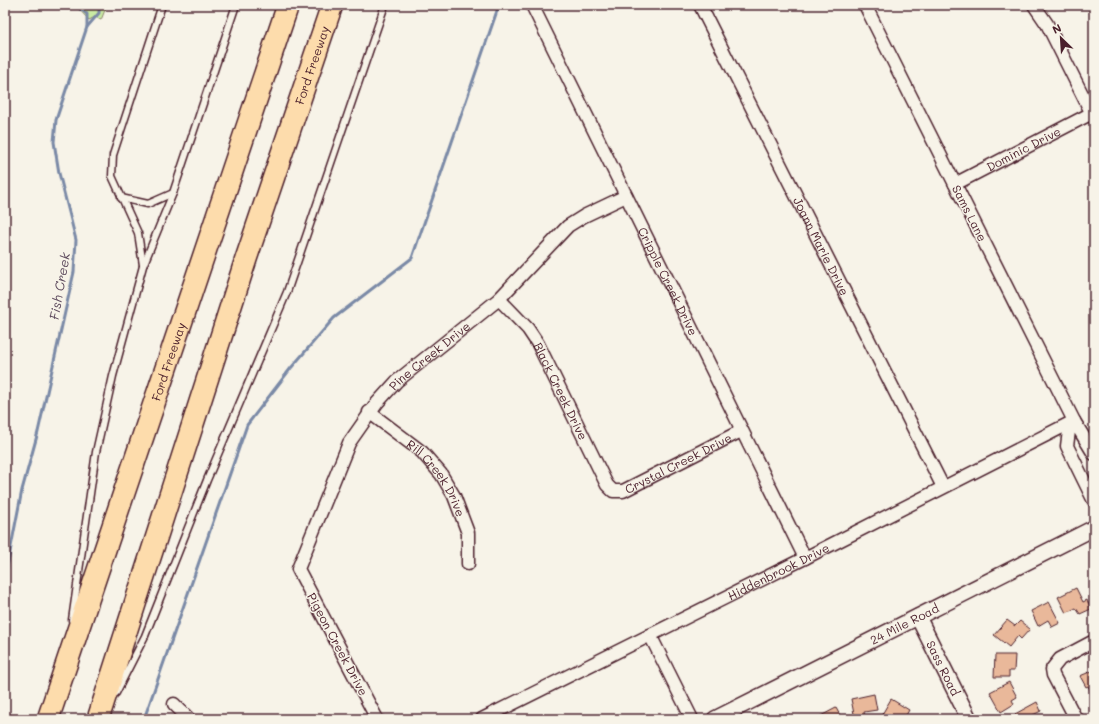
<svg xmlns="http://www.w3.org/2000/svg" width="1099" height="724" font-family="Mali,sans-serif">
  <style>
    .green { fill: #c9eaa3; stroke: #8a8467 }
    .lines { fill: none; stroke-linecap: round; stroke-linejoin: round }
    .stream { stroke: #7a89a6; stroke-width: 3 }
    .building { fill: #e9b89a; stroke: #4a1f2b }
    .service-casing { stroke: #4a1f2b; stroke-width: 9 }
    .minor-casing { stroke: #4a1f2b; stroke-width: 15 }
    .tertiary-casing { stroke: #4a1f2b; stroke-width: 18 }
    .motorway-casing { stroke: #4a1f2b; stroke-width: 24 }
    .service { stroke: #f7f3e8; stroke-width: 6 }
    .minor { stroke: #f7f3e8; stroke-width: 12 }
    .tertiary { stroke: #f7f3e8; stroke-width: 15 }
    .motorway { stroke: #fddcac; stroke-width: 21 }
    .labels { text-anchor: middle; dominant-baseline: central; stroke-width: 3; stroke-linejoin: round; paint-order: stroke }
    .street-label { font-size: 12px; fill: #4a1f2b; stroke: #f7f3e8 }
    .water-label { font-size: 13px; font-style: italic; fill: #5e4b5e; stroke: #f7f3e8 }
  </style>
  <rect width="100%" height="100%" fill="#f7f3e8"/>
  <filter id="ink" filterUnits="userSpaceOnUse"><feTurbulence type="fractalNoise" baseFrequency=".025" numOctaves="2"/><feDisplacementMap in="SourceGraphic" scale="8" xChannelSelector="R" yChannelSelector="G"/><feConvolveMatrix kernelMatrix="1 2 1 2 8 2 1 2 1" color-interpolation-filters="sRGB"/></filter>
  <g filter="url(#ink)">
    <polygon class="green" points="75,5 107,5 101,20 95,17 89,20"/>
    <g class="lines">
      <g class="stream">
        <polyline points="87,27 99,13 99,5"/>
        <polyline points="5,578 22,490 38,432 74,272 76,240 59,173 54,142 56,120 87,27 87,14 75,5"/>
        <polyline points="144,719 247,425 291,368 334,318 412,258 499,5"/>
      </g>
    </g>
    <g class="building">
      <polygon points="1076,588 1083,602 1087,600 1091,609 1080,614 1076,608 1066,613 1058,597"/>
      <polygon points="1049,602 1060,623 1052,627 1048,620 1038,626 1031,611"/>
      <polygon points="1007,620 1015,626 1020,621 1030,629 1021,639 1018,636 1009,647 994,635"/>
      <polygon points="995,655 1015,655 1014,671 1009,671 1009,677 994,677"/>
      <polygon points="1092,671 1094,675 1094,694 1093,695 1088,686 1086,687 1080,676"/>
      <polygon points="1009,682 1017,697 1012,700 1014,704 1001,712 990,692"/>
      <polygon points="874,694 877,710 864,712 865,719 855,719 851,699"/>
      <polygon points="891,699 909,710 904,719 885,719 881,716"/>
      <polygon points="1037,702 1041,711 1033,715 1035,719 1018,719 1015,714"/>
      <polygon points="836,708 842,719 817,719 817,718"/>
    </g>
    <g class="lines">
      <g class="service-casing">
        <g id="service">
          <polyline points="121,198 148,204 173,193"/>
          <polyline points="143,265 138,233 112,176 113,155 162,5"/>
          <polyline points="72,620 96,452 113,376 143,266 173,193 236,5"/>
          <polyline points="116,693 145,636 207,480 287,292 385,5"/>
        </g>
      </g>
      <g class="minor-casing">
        <g id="minor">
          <path id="s1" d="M532,5L805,558"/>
          <path id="s2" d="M700,5L943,487"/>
          <polyline points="1034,5 1047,24 1094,118"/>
          <path id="s3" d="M955,184L1092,113"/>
          <path id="s4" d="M499,299L528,329L538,344L607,485L613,491H623L741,431"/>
          <path id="s5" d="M369,412L422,452L441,474L454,496L468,533V564"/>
          <polyline points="1094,454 1074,421 1069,431 1067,446 1094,501"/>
          <polyline points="650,635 692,719"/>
          <polyline points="174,704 189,719"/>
          <path id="s6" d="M377,719L298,569L349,443L377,403L397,381L499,299L568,226L584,216L626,196"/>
          <path id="s7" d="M482,719L805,558L1074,421L865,5"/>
          <polyline points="1076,719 1053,675 1052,669 1060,659 1094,641"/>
        </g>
      </g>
      <g class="tertiary-casing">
        <g id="tertiary">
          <path id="s8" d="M918,617L969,719"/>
          <path id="s9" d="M715,719L1094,528"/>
        </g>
      </g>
      <g class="motorway-casing">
        <g id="motorway">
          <path id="s10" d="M48,719L288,5"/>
          <path id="s11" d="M98,719L246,259L332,5"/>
        </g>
      </g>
      <use href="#service" class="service"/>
      <use href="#minor" class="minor"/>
      <use href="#tertiary" class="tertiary"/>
      <use href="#motorway" class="motorway"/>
    </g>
  </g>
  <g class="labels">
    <g class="street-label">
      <text stroke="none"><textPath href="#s11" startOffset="688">Ford Freeway</textPath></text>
      <text stroke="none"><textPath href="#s3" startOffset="77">Dominic Drive</textPath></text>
      <text transform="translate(970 213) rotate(63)">Sams Lane</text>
      <text stroke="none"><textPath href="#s2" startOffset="270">Joann Marie Drive</textPath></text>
      <text stroke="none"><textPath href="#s1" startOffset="308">Cripple Creek Drive</textPath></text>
      <text stroke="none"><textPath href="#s6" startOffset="425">Pine Creek Drive</textPath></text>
      <text stroke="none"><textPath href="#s10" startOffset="377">Ford Freeway</textPath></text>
      <text stroke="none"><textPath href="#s4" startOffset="112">Black Creek Drive</textPath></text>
      <text stroke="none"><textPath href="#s4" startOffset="297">Crystal Creek Drive</textPath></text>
      <text stroke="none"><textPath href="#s5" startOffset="96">Rill Creek Drive</textPath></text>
      <text stroke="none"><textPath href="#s7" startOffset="331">Hiddenbrook Drive</textPath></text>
      <text stroke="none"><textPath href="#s9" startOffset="212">24 Mile Road</textPath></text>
      <text transform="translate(338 644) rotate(62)">Pigeon Creek Drive</text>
      <text stroke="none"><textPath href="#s8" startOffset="57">Sass Road</textPath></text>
    </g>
    <g class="water-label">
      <text transform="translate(59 286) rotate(-80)">Fish Creek</text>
    </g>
  </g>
  <rect width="1099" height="724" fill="none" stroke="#f7f3e8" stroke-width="20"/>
  <rect x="10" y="10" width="1079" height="704" fill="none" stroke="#4a1f2b" stroke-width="1.5" filter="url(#ink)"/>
  <g transform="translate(1061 38) rotate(335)" stroke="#f7f3e8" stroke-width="3" paint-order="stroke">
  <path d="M0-3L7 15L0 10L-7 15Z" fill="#4a1f2b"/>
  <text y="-6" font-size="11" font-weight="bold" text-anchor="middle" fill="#4a1f2b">N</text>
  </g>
</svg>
